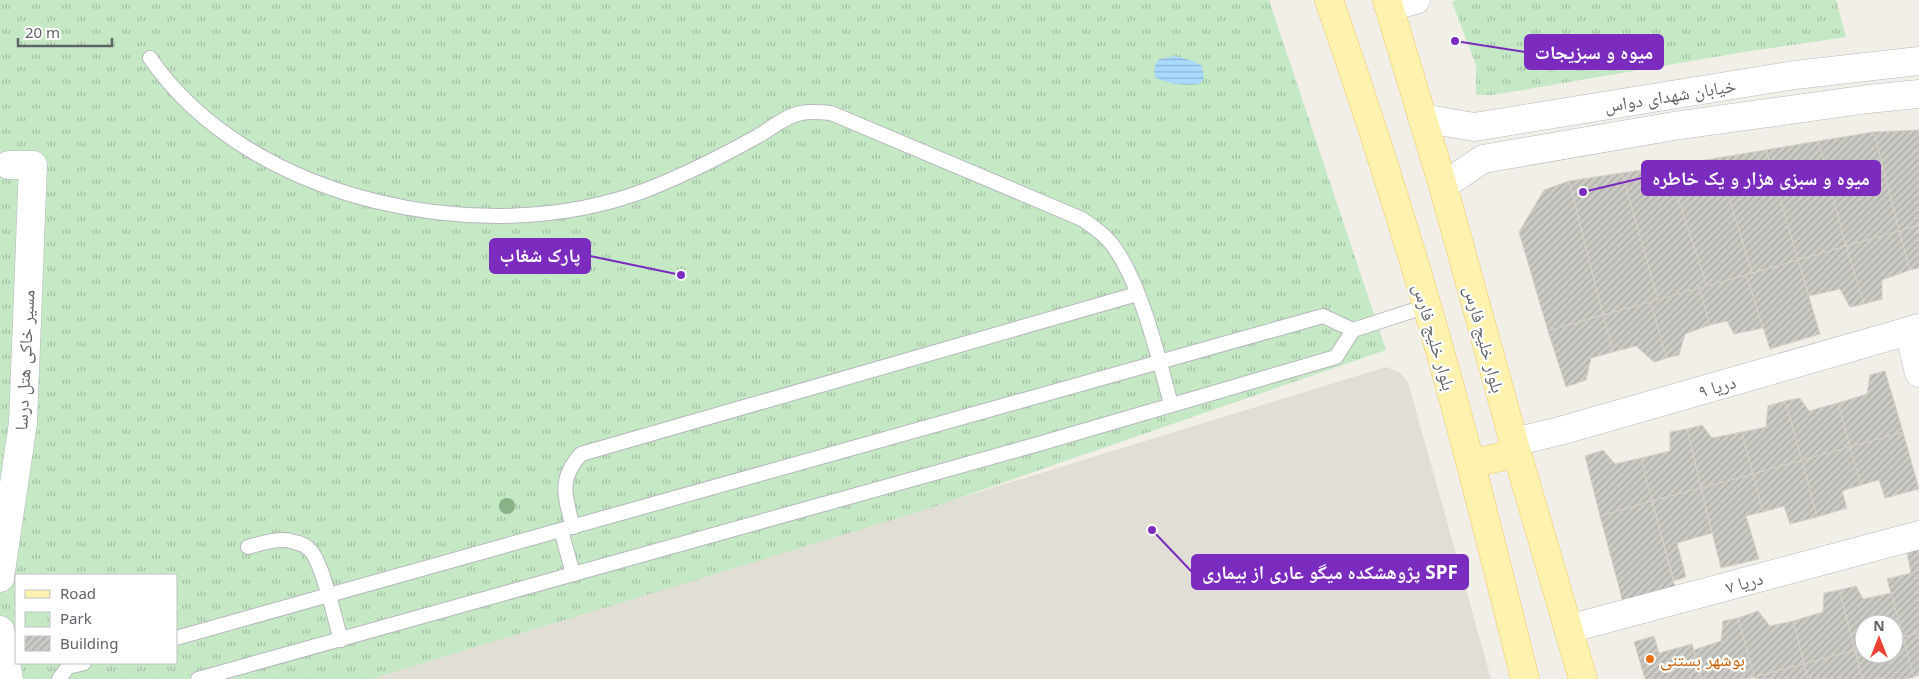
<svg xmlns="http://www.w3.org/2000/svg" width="1919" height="679" font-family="'Noto Sans','Noto Naskh Arabic',sans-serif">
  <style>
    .education { fill: #e1ded6 }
    .park { fill: url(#park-tufts); fill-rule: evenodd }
    .water { fill: url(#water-rules) }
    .building { fill: url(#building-hatch); stroke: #d6d1c6 }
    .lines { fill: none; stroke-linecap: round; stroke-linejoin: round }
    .service-casing { stroke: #b5b8bc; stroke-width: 16 }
    .minor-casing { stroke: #b5b8bc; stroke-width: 29 }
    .tertiary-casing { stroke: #b5b8bc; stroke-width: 29 }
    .primary-casing { stroke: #f2c960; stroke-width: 29 }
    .service { stroke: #fff; stroke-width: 14 }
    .minor { stroke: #fff; stroke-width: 28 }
    .tertiary { stroke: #fff; stroke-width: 28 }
    .primary { stroke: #fff2af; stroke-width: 28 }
    .tree { fill: #89b387 }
    .food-dot { fill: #e8710a; stroke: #fff; stroke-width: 2 }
    .labels { text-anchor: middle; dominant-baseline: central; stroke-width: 4.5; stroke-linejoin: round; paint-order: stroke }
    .street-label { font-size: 18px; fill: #5f6368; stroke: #fff }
    .food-label { font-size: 18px; fill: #c56008; stroke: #fff; text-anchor: start }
    .leader { fill: none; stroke: #7b2cbf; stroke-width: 2 }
    .callout-dot { fill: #7b2cbf; stroke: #fff; stroke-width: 2 }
    .callout { fill: #7b2cbf; stroke: #7b2cbf; stroke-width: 2 }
    .callout-label { font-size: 19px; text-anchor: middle; font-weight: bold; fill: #fff }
  </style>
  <defs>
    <pattern id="park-tufts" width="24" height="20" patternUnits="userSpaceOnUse" patternTransform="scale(1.25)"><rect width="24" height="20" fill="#c5e8c5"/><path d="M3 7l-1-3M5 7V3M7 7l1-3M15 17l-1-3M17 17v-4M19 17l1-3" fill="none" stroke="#a3c0a4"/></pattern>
    <pattern id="water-rules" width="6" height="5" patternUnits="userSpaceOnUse" patternTransform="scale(1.25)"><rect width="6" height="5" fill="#aadaff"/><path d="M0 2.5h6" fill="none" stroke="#8eb4d2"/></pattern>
    <pattern id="building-hatch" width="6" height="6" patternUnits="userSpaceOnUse" patternTransform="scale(1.25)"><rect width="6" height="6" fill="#cccac5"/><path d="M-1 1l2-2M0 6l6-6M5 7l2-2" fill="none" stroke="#a9a8a4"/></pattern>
  </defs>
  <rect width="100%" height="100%" fill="#f1efe8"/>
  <polygon class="education" points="1386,367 1399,372 1408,382 1491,679 371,679"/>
  <g class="park">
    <path d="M0,0H1269L1386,350L921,511L371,679H0ZM16,575H176V663H16Z"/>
    <polygon points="1457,0 1836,0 1846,37 1744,52 1523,90 1491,95 1476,95 1476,65 1452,2"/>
  </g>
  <path class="water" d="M1175,56L1193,61L1202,66L1204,79L1199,84C1185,86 1169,84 1156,78C1153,70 1154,66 1159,59Z"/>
  <g class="building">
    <polygon points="1919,130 1919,225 1899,231 1874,132"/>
    <polygon points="1874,132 1899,231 1846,246 1818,141"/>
    <polygon points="1818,141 1846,246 1798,260 1766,150"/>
    <polygon points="1766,150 1798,260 1752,273 1717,158"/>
    <polygon points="1717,158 1752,273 1707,286 1667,166"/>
    <polygon points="1667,166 1707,286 1658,300 1622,173"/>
    <polygon points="1622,173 1658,300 1603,315 1569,181"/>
    <polygon points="1569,181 1603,315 1548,331 1519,232 1544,190"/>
    <polygon points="1919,225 1919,268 1910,270 1899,231"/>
    <polygon points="1899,231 1910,270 1882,280 1882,299 1864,304 1846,246"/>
    <polygon points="1846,246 1864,304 1850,307 1840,289 1809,296 1798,260"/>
    <polygon points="1798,260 1820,334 1770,349 1746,275"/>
    <polygon points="1746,275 1763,328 1734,334 1727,321 1710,325 1699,288"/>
    <polygon points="1699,288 1710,325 1685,334 1679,355 1667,358 1650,302"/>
    <polygon points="1650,302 1667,358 1654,362 1636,346 1613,352 1603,315"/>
    <polygon points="1603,315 1613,352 1591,358 1586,380 1566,387 1548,331"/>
    <polygon points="1885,371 1903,432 1850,447 1838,403 1867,394 1870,375"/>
    <polygon points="1800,398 1809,411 1838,403 1850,447 1802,460 1785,401"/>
    <polygon points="1785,401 1802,460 1753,474 1742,432 1766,427 1768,406"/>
    <polygon points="1702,425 1712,438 1742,432 1753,474 1701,488 1687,429"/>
    <polygon points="1687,429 1701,488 1652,501 1641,458 1670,451 1670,432"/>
    <polygon points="1903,432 1919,489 1885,498 1879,480 1861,485 1850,447"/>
    <polygon points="1850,447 1861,485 1842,491 1847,508 1817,517 1802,460"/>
    <polygon points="1603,450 1615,464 1641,458 1652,501 1600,516 1585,456"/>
    <polygon points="1802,460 1817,517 1790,524 1784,506 1763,512 1753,474"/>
    <polygon points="1753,474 1763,512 1746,516 1759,559 1721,568 1701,488"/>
    <polygon points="1701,488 1712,533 1677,543 1686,577 1674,581 1652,501"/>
    <polygon points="1652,501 1676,591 1624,606 1600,516"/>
    <polygon points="1919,545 1919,633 1903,637 1887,579 1911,573 1906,548"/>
    <polygon points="1856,586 1863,599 1891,593 1903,637 1894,639 1894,624 1864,624 1864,647 1855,650 1839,590"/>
    <polygon points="1839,590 1855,650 1804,664 1793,621 1823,612 1824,593"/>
    <polygon points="1758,611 1770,626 1793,621 1804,664 1754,677 1738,618"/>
    <polygon points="1738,618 1754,677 1748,679 1701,679 1694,650 1721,641 1723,621"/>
    <polygon points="1919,633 1919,675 1914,677 1903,637"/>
    <polygon points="1654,636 1659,653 1692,644 1701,679 1645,679 1634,642"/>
    <polygon points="1903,637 1914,677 1906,679 1862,679 1855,650 1864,647 1864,654 1894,654 1894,639"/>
    <polygon points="1855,650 1862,679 1807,679 1804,664"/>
    <polygon points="1804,664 1807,679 1755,679 1754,677"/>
  </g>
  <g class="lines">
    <g class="service-casing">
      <g id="service">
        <path d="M150,58C250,203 487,251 646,190C685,175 722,156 758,136C772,128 785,116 801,113C811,111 821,112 831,113L1082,219C1095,228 1108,237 1116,250C1143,290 1158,357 1171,404"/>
        <path d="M573,527C565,497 558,479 581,454L1137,294"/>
        <polyline points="561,530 573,574"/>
        <path d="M248,547C262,543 281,537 294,542C300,543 307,546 311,551C323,565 335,620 341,640"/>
        <polyline points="176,638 1323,316 1353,330"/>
        <polyline points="59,679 68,667 84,663"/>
        <polyline points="198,679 1035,445 1336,357 1353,330 1427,306"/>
      </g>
    </g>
    <g class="minor-casing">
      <g id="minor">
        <polyline points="1389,7 1416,0"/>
        <polyline points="1909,331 1919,373"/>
        <polyline points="1514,442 1560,431 1919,328"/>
        <polyline points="0,578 23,423 33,165 9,165"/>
        <polyline points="1568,629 1919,535"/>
        <polyline points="0,630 9,679"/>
      </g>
    </g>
    <g class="tertiary-casing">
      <g id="tertiary">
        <polyline points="1422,118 1474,127 1795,75 1919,61"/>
        <polyline points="1443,186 1483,159 1674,126 1868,99 1919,94"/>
      </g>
    </g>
    <g class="primary-casing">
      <g id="primary">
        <path d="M1329,0C1364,101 1397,203 1427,306C1463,429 1494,554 1525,679"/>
        <polyline points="1387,0 1443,186 1517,453 1583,679"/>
        <polyline points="1471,464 1517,453"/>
      </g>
    </g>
    <use href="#service" class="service"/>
    <use href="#minor" class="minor"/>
    <use href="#tertiary" class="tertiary"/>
    <use href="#primary" class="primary"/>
  </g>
  <circle class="tree" cx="507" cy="506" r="8"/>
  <circle class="food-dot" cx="1650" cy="659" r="5"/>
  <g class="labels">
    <g class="street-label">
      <text transform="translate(1670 95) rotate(-9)">خیابان شهدای دواس</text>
      <text transform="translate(1435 337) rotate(74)">بلوار خلیج ‌فارس</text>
      <text transform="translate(1485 339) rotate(75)">بلوار خلیج‌ فارس</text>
      <text transform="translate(24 360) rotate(-87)">مسیر خاکی هتل درسا</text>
      <text transform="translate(1717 386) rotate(-16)">دریا ۹</text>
      <text transform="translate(1744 582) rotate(-15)">دریا ۷</text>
    </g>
    <g class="food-label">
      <text x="1660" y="659">بوشهر بستنی</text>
    </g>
  </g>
  <path class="leader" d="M1455 41L1525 52M1583 192L1642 178M681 275L590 256M1152 530L1192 572"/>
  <g class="callout-dot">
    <circle cx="1455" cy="41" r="5"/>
    <circle cx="1583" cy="192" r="5"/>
    <circle cx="681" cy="275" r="5"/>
    <circle cx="1152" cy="530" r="5"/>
  </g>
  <g class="callout">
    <rect x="1525" y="35" width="138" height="34" rx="5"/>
    <rect x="1642" y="161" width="238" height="34" rx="5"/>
    <rect x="490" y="239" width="100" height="34" rx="5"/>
    <rect x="1192" y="555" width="276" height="34" rx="5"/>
  </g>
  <g class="callout-label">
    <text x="1594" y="59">میوه و سبزیجات</text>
    <text x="1761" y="185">میوه‌ و سبزی هزار و یک خاطره</text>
    <text x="540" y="262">پارک شغاب</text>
    <text x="1330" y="579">پژوهشکده میگو عاری از بیماری SPF</text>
  </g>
  <rect x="15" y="574" width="162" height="90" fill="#ffffff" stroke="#bfc1c3"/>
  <rect x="25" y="590" width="25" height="8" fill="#fff2af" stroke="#bfc1c3"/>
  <text x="60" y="599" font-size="15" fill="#5f6368">Road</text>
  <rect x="25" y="612" width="25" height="15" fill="url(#park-tufts)" stroke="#bfc1c3"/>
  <text x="60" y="624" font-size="15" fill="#5f6368">Park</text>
  <rect x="25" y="636" width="25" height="15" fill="url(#building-hatch)" stroke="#bfc1c3"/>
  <text x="60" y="649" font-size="15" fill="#5f6368">Building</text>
  <g transform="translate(1879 639)"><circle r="24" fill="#ffffff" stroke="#bfc1c3"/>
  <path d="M0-4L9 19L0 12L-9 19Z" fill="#ea4335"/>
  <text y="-8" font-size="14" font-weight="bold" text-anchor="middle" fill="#5f6368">N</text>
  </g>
  <path d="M18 38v8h94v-8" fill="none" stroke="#5f6368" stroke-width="2.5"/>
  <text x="25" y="38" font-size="15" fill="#5f6368" stroke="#ffffff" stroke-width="4" paint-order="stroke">20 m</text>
</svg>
